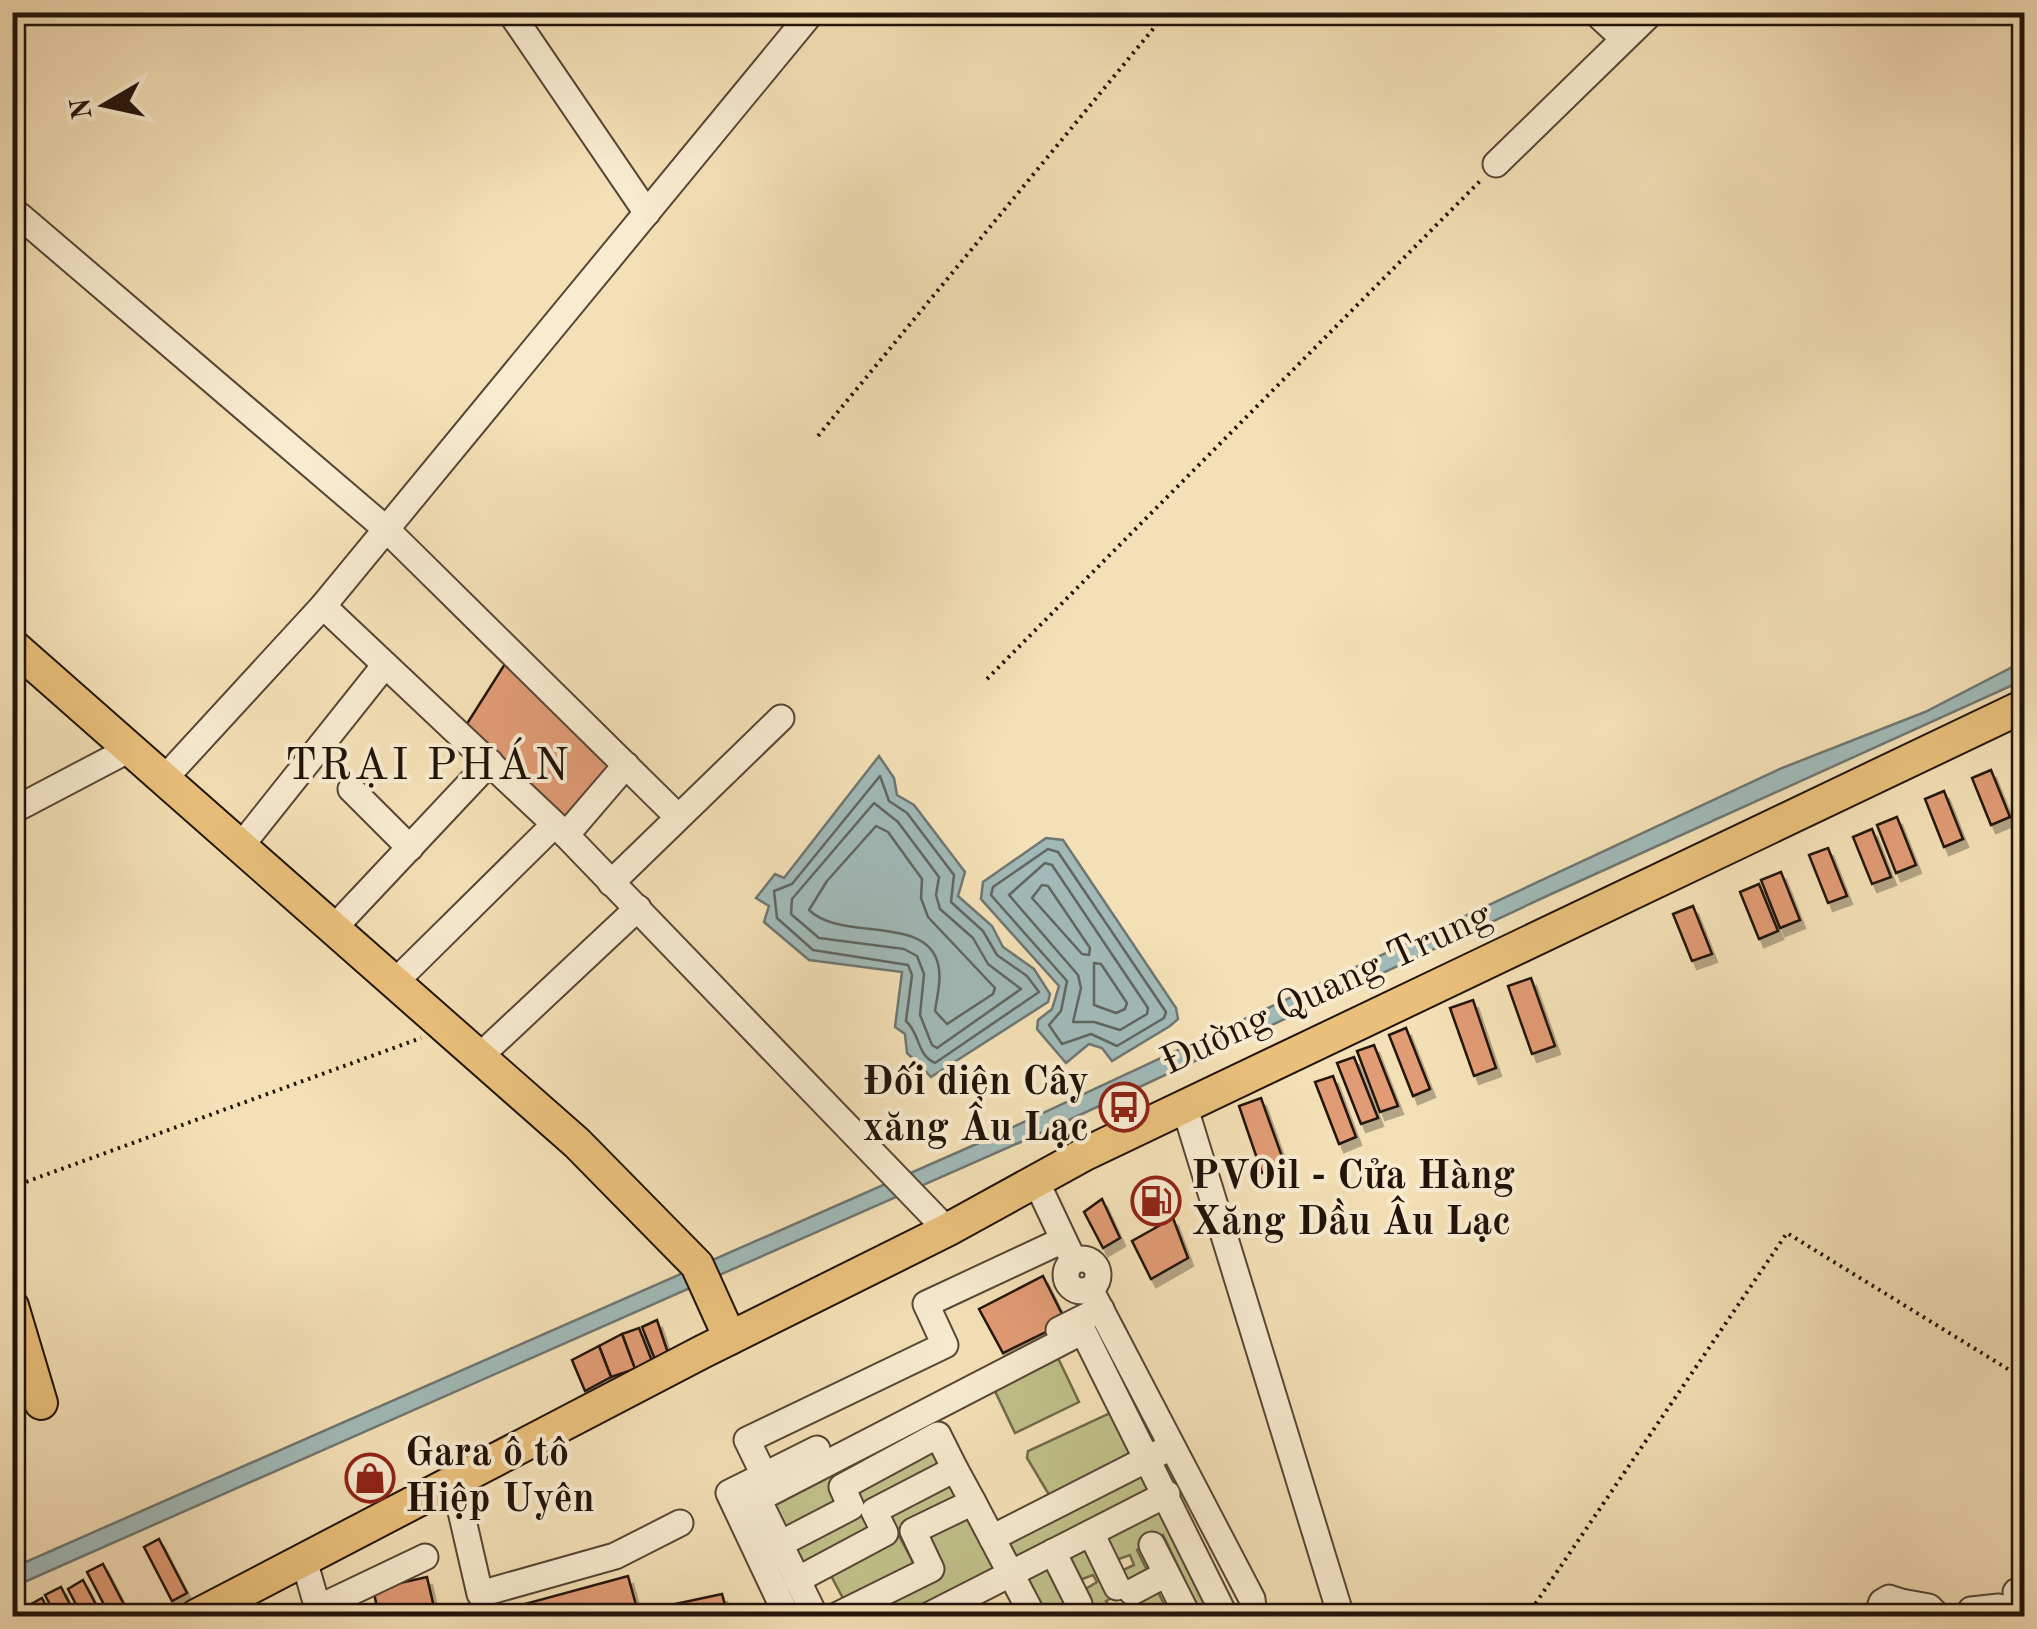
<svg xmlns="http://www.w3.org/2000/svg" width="2037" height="1629" font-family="'Old Standard TT',serif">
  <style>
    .green { fill: #c1c18a; stroke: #716a4a; stroke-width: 2.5 }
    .water { fill: #a1bab8; stroke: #6e7772; stroke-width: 2.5 }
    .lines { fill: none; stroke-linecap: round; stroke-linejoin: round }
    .shore { stroke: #616661; stroke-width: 2.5 }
    .building { fill: #e19b75; stroke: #21130a; stroke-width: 2.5; filter: url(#shadow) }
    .minor-casing { stroke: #564635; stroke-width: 29 }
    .major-casing { stroke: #21130a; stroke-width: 36 }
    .path { stroke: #21130a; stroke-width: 4; stroke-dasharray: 2.5 5; stroke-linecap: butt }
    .minor { stroke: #f8ebd0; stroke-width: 25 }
    .major { stroke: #eac07b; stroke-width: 32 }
    .labels { text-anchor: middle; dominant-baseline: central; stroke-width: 8; stroke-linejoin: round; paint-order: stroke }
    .street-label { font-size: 40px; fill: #21130a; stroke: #f8ebd0 }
    .poi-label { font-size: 40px; font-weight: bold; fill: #21130a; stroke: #f8ebd0; text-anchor: start }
    .quarter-label { font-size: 45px; letter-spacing: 2.5px; fill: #21130a; stroke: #f8ebd0 }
  </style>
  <defs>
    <filter id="shadow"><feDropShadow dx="5" dy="8" stdDeviation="0" flood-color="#0004"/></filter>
  </defs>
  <rect width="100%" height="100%" fill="#f4e0b6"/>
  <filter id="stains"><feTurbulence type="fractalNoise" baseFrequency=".002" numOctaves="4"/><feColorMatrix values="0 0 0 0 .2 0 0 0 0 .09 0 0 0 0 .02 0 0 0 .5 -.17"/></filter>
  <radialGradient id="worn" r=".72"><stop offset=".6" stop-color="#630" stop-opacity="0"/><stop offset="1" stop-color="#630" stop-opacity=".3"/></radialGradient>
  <g class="green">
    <polygon points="1058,1358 1079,1402 1015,1433 994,1389"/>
    <polygon points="1110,1413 1132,1450 1129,1455 1053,1496 1048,1493 1027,1458 1028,1451"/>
    <polygon points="939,1419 942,1424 832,1481 844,1507 789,1536 773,1503"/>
    <polygon points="931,1445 943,1469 864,1510 875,1532 803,1569 792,1548 847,1489"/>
    <polygon points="1145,1470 1154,1489 1016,1559 1007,1541"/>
    <polygon points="946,1479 957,1499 896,1530 915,1566 845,1602 829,1572 890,1540 877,1515"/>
    <polygon points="1162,1509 1212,1607 1201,1614 1163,1535 1137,1550 1170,1616 1134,1616 1120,1594 1106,1601 1115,1616 1092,1616 1089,1611 1077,1616 1040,1616 1022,1583 1049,1567 1082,1591 1097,1582 1093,1575 1077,1581 1066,1558 1086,1548 1117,1573 1134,1565 1130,1555 1113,1561 1102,1538"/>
    <polygon points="961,1517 968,1519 998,1573 914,1616 853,1616 939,1571 923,1537"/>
  </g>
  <g class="water">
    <polygon points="2024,661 2024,680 1549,895 1050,1129 13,1587 12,1568 981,1142 1782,768 1925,712"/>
    <polygon points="879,756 894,778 897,795 914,805 965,872 958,896 992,926 1003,947 1034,969 1050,994 1048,1002 931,1077 907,1053 905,1034 895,1027 902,972 809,960 764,922 769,906 756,898 775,874 784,878"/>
    <polygon points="1046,838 1063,840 1176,1008 1178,1019 1170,1026 1112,1061 1102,1048 1089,1044 1066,1063 1037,1029 1038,1020 1052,1009 1059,986 981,899 983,882"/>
  </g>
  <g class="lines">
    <g class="shore">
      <path d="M880,776L889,801L907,813L954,875L951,902L983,931L997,955L1027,976L1039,992L935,1063C916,1054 921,1035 906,1021L912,975L908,965L813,950L777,918L774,891L792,884Z"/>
      <polygon points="874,803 898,822 939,877 936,895 940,909 973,938 988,964 1021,989 937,1048 932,1045 920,1015 924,974 917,956 904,949 819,938 791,914 792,899"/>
      <path d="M876,826L888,832L922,879L921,898L928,917L995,988L993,994L947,1024L935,1011C937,996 942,979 938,964C926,914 841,942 809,910L827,881Z"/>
      <polygon points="1048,849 1058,852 1166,1012 1164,1018 1117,1046 1091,1034 1062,1044 1049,1025 1061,1011 1067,981 991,895 993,887"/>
      <polygon points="1045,863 1052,865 1148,1008 1147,1014 1120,1030 1094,1022 1073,1022 1081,988 1078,975 1009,895"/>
      <polygon points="1042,885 1048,886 1090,948 1089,955 1082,954 1032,898"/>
      <polygon points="1094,963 1101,964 1127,1003 1125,1009 1116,1013 1094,1005"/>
    </g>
  </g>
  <g class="building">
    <polygon points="510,656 620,767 563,826 463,730"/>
    <polygon points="1991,770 2010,817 1991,825 1972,778"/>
    <polygon points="1944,791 1963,839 1944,847 1925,799"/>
    <polygon points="1897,817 1916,865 1896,873 1877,825"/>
    <polygon points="1872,829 1891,877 1872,884 1853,837"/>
    <polygon points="1828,848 1847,896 1828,903 1809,855"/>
    <polygon points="1781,872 1800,920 1780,928 1761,880"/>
    <polygon points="1759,884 1778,931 1759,939 1740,892"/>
    <polygon points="1693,906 1712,954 1692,961 1673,914"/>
    <polygon points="1531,978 1555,1046 1532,1054 1508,986"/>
    <polygon points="1473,1000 1496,1068 1474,1076 1450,1008"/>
    <polygon points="1406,1028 1430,1089 1413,1096 1389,1035"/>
    <polygon points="1374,1045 1398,1106 1380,1112 1357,1051"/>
    <polygon points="1354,1057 1378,1118 1361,1124 1337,1063"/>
    <polygon points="1333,1076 1356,1137 1339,1144 1315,1082"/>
    <polygon points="1261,1098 1285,1165 1262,1173 1239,1106"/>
    <polygon points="1102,1199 1120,1238 1103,1248 1084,1212"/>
    <polygon points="1173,1218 1188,1258 1151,1279 1132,1241"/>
    <polygon points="1043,1276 1066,1322 1003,1353 979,1309"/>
    <polygon points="657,1320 669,1356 656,1362 642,1327"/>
    <polygon points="639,1328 652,1361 635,1369 622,1334"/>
    <polygon points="622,1334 635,1369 611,1377 599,1346"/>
    <polygon points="599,1346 611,1377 585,1391 572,1360"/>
    <polygon points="159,1539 187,1593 172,1601 144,1547"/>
    <polygon points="103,1564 130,1616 110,1616 87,1572"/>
    <polygon points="628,1576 638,1612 722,1594 728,1616 493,1616 492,1613"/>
    <polygon points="427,1577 436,1616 379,1616 373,1589"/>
    <polygon points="83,1580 102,1616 82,1616 68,1589"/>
    <polygon points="61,1587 76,1616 56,1616 45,1595"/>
    <polygon points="42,1598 51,1616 31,1616 26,1607"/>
  </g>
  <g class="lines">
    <g class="minor-casing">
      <g id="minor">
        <polyline points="510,12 647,213"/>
        <polyline points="1595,12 1623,38"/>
        <polyline points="1496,164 1652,12"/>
        <polyline points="12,225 20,216 386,529 677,816"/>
        <polyline points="323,606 566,835 947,1230"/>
        <polyline points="164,779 323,606 812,12"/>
        <polyline points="351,789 410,848"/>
        <polyline points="12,811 128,750"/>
        <polyline points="566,835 626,765"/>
        <polyline points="240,847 385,665"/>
        <polyline points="611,883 781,718"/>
        <polyline points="332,930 490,762"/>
        <polyline points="394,983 554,825"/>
        <polyline points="480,1056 638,908"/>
        <polyline points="1184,1105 1341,1616"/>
        <polyline points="1036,1181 1070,1253"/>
        <circle cx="1082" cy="1275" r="16"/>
        <polyline points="1090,1289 1252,1599 1254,1616"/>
        <polyline points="1059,1330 1101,1309"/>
        <polyline points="764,1475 747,1440 945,1345 926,1304 1063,1240"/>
        <polyline points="454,1481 480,1594 615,1556 680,1523"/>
        <polyline points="1091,1533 1117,1587"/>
        <polyline points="992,1538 1161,1452"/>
        <polyline points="780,1544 851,1507 842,1487 938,1435 955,1469"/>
        <polyline points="1152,1545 1188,1616"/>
        <polyline points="1053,1552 1079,1604"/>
        <polyline points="304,1560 320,1616"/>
        <polyline points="797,1580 885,1533 874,1511 955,1469 973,1502"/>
        <polyline points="1132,1592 1166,1574"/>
        <polyline points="2016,1592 2018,1616"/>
        <polyline points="1901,1602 1929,1607 1938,1616"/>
        <polyline points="318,1608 425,1557"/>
        <polyline points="787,1616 729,1493 817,1449"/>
        <polyline points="815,1616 758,1499 1083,1331 1225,1616"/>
        <polyline points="836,1616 931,1569 913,1531 973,1502 1033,1616"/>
        <polyline points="928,1616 1167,1494"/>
        <polyline points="1877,1616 1882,1602 1889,1598 1901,1602 1903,1616"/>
        <polyline points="1971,1616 1971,1610 1999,1607"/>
      </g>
    </g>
    <g class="major-casing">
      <g id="major">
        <polyline points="12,645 577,1143 697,1265 730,1338"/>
        <polyline points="12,1306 41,1403"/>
        <polyline points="196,1616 702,1352 947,1230 1085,1154 2024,706"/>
      </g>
    </g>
    <g class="path">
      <polyline points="818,436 1167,12"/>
      <polyline points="987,679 1482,179"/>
      <polyline points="12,1187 421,1038"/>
      <polyline points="1527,1616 1787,1233 2024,1379"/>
    </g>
    <use href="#minor" class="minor"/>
    <use href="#major" class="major"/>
  </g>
  <defs>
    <g id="bus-ring" transform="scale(2.5)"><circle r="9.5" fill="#f8ebd0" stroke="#8f2418" stroke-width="1.5"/><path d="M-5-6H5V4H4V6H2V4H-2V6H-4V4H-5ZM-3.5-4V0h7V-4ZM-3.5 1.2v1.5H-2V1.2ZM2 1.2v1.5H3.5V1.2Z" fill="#8f2418"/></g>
    <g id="fuel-ring" transform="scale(2.5)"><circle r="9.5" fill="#f8ebd0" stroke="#8f2418" stroke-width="1.5"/><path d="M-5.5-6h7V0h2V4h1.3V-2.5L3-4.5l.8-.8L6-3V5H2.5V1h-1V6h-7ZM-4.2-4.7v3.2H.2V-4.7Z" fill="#8f2418"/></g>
    <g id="shop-ring" transform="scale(2.5)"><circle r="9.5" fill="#f8ebd0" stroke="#8f2418" stroke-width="1.5"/><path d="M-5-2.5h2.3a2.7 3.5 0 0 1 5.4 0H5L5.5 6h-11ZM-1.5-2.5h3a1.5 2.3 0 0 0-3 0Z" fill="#8f2418"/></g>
  </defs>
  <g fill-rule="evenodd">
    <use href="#bus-ring" x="1124" y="1107"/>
    <use href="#fuel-ring" x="1156" y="1201"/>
    <use href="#shop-ring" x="370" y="1478"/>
  </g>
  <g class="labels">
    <g class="street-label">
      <text transform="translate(1327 990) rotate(-25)">Đường Quang Trung</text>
    </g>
    <g class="poi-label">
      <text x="1089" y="1084" text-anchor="end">Đối diện Cây<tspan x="1089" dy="46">xăng Âu Lạc</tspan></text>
      <text x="1191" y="1178">PVOil - Cửa Hàng<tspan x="1191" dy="46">Xăng Dầu Âu Lạc</tspan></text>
      <text x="405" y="1455">Gara ô tô<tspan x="405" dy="46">Hiệp Uyên</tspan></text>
    </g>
    <g class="quarter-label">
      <text x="428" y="767">TRẠI PHÁN</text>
    </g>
  </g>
  <rect width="2037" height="1629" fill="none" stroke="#f4e0b6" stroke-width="50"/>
  <rect x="15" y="15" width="2007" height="1599" fill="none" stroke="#21130a" stroke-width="5"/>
  <rect x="25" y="25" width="1987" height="1579" fill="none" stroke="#21130a" stroke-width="2.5"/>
  <g transform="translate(105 105) rotate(261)" stroke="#f8ebd0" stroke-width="8" paint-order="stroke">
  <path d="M0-8L18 38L0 25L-18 38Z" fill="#21130a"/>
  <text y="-15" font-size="28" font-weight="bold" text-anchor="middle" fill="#21130a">N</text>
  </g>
  <rect width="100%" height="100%" filter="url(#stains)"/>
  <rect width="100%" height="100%" fill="url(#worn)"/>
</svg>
